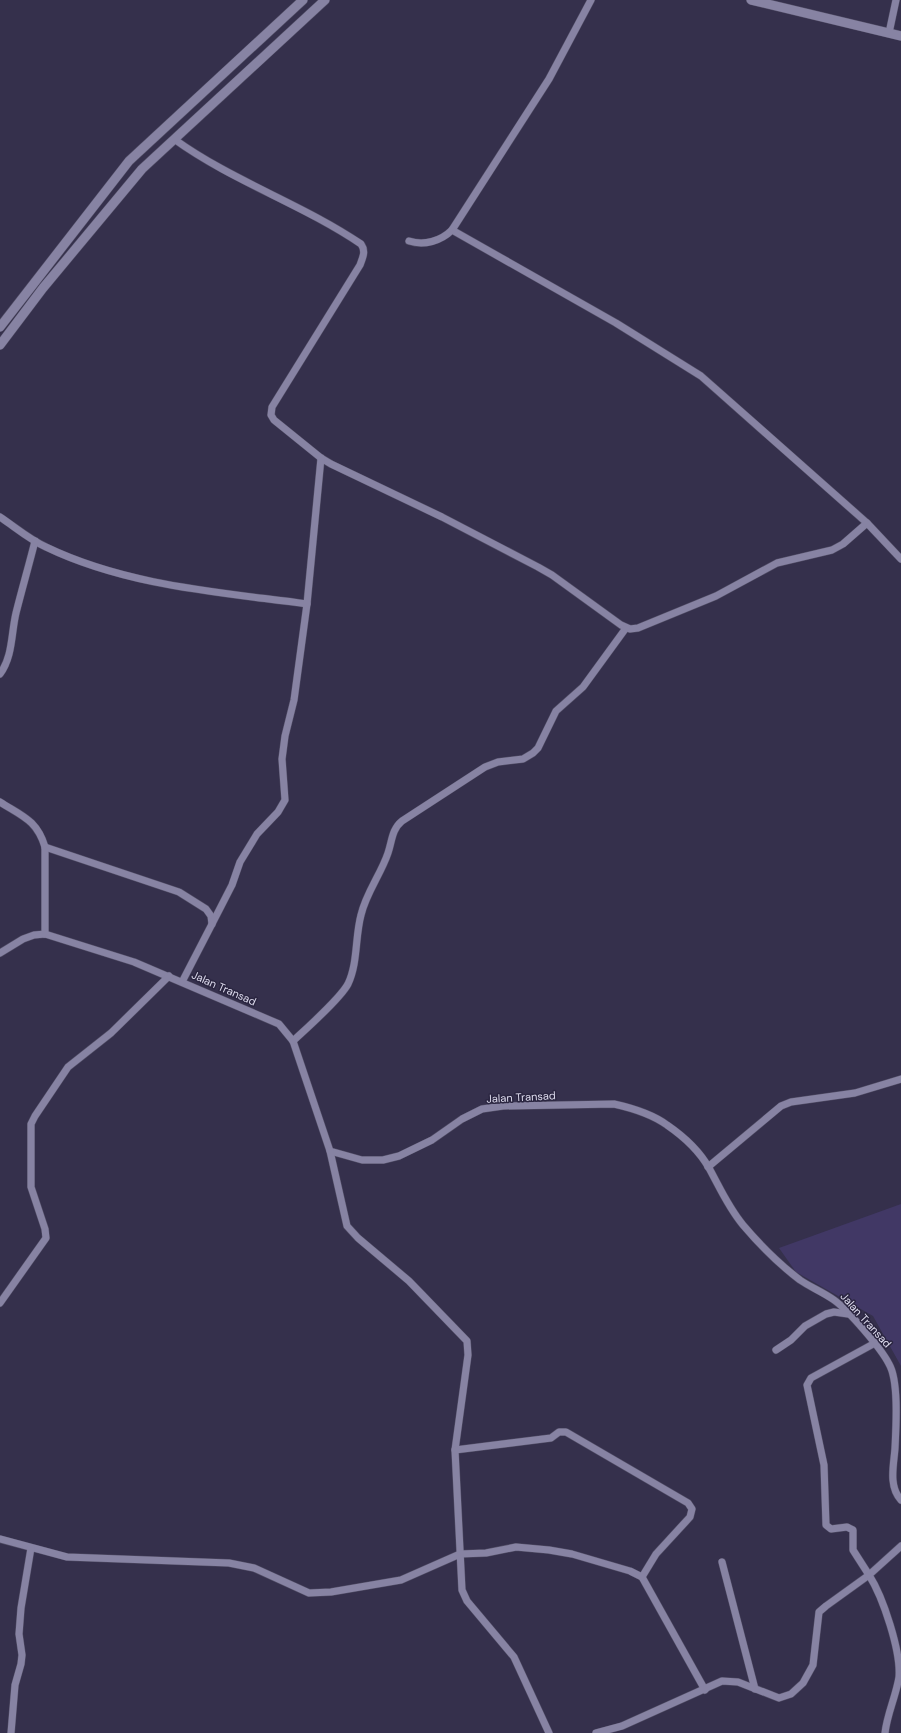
<svg xmlns="http://www.w3.org/2000/svg" width="901" height="1733" font-family="'DM Sans',sans-serif">
  <style>
    .green { fill: #413865 }
    .lines { fill: none; stroke-linecap: round; stroke-linejoin: round }
    .minor-casing { stroke: #524e66; stroke-width: 8 }
    .tertiary-casing { stroke: #524e66; stroke-width: 10 }
    .minor { stroke: #8783a3; stroke-width: 7 }
    .tertiary { stroke: #8783a3; stroke-width: 9 }
    .labels { text-anchor: middle; dominant-baseline: central; stroke-width: 3; stroke-linejoin: round; paint-order: stroke }
    .street-label { font-size: 11px; fill: #dddbed; stroke: #2b2641 }
  </style>
  <rect width="100%" height="100%" fill="#35304c"/>
  <polygon class="green" points="901,1204 901,1366 873,1316 796,1272 779,1248"/>
  <g class="lines">
    <g class="minor-casing">
      <g id="minor">
        <polyline points="889,33 896,0"/>
        <path d="M174,139C232,181 302,204 361,244C366,251 363,257 360,265L272,407L271,415L274,420L321,458L331,464L442,517L538,567L552,575L621,625L630,629L638,628L716,596L777,563L832,550L843,544L867,523"/>
        <polyline points="452,230 616,323 701,376 867,523 901,559"/>
        <path d="M409,241C424,246 441,241 452,230L549,79L591,0"/>
        <path d="M0,517C15,527 30,540 46,547C127,586 219,592 307,604"/>
        <path d="M0,674C13,656 11,634 16,613C22,589 29,565 35,541"/>
        <path d="M0,802C22,816 37,820 45,847V934"/>
        <polyline points="45,847 179,892 206,909 211,916 212,924"/>
        <path d="M0,953L23,939L34,935L45,934L134,962L279,1024L293,1041L330,1151L362,1160H383L399,1156L432,1140L462,1119L482,1109L503,1106L614,1104C632,1108 652,1114 667,1125C683,1136 700,1152 709,1168C720,1188 728,1207 743,1225C760,1245 779,1264 800,1280C810,1287 823,1292 834,1300C848,1310 881,1348 889,1364C899,1381 896,1427 895,1448C894,1464 888,1486 901,1500"/>
        <polyline points="182,982 212,924 232,885 240,862 257,834 278,812 285,800 282,759 285,736 294,700 307,604 321,458"/>
        <path d="M293,1041C307,1028 340,999 348,984C358,963 355,937 361,915C366,893 381,874 388,853C392,841 392,829 402,821L485,767L498,762L523,759L533,753L538,748L556,711L583,687L626,628"/>
        <polyline points="330,1151 347,1226 358,1238 409,1281 467,1341 468,1355 455,1450 462,1590 467,1601 514,1657 549,1733"/>
        <polyline points="708,1167 781,1106 791,1102 855,1093 901,1079"/>
        <polyline points="0,1303 46,1238 45,1229 31,1187 31,1124 35,1116 68,1067 111,1033 169,976"/>
        <polyline points="776,1350 791,1340 805,1326 826,1314 834,1312 848,1314"/>
        <polyline points="455,1450 551,1438 559,1432 566,1432 688,1503 692,1509 690,1517 656,1554 642,1577"/>
        <polyline points="0,1539 67,1557 229,1563 254,1568 309,1593 331,1592 401,1580 460,1554 486,1553 516,1547 549,1550 572,1554 630,1571 642,1577 705,1690"/>
        <polyline points="722,1562 755,1689"/>
        <polyline points="11,1733 15,1685 21,1664 22,1655 19,1634 21,1608 31,1548"/>
        <polyline points="596,1733 622,1726 722,1681 738,1682 779,1698 791,1694 803,1683 813,1665 819,1612 826,1606 869,1575 853,1550 853,1530 847,1527 831,1529 826,1525 824,1465 807,1385 811,1378 875,1343"/>
        <path d="M885,1733C887,1714 896,1696 899,1677C901,1651 883,1597 869,1575L901,1546"/>
      </g>
    </g>
    <g class="tertiary-casing">
      <g id="tertiary">
        <polyline points="751,0 901,36"/>
        <polyline points="0,327 129,161 303,0"/>
        <polyline points="0,345 43,288 142,169 325,0"/>
      </g>
    </g>
    <use href="#minor" class="minor"/>
    <use href="#tertiary" class="tertiary"/>
  </g>
  <g class="labels">
    <g class="street-label">
      <text transform="translate(224 988) rotate(24)">Jalan Transad</text>
      <text transform="translate(521 1097) rotate(-3)">Jalan Transad</text>
      <text transform="translate(866 1320) rotate(48)">Jalan Transad</text>
    </g>
  </g>
</svg>
